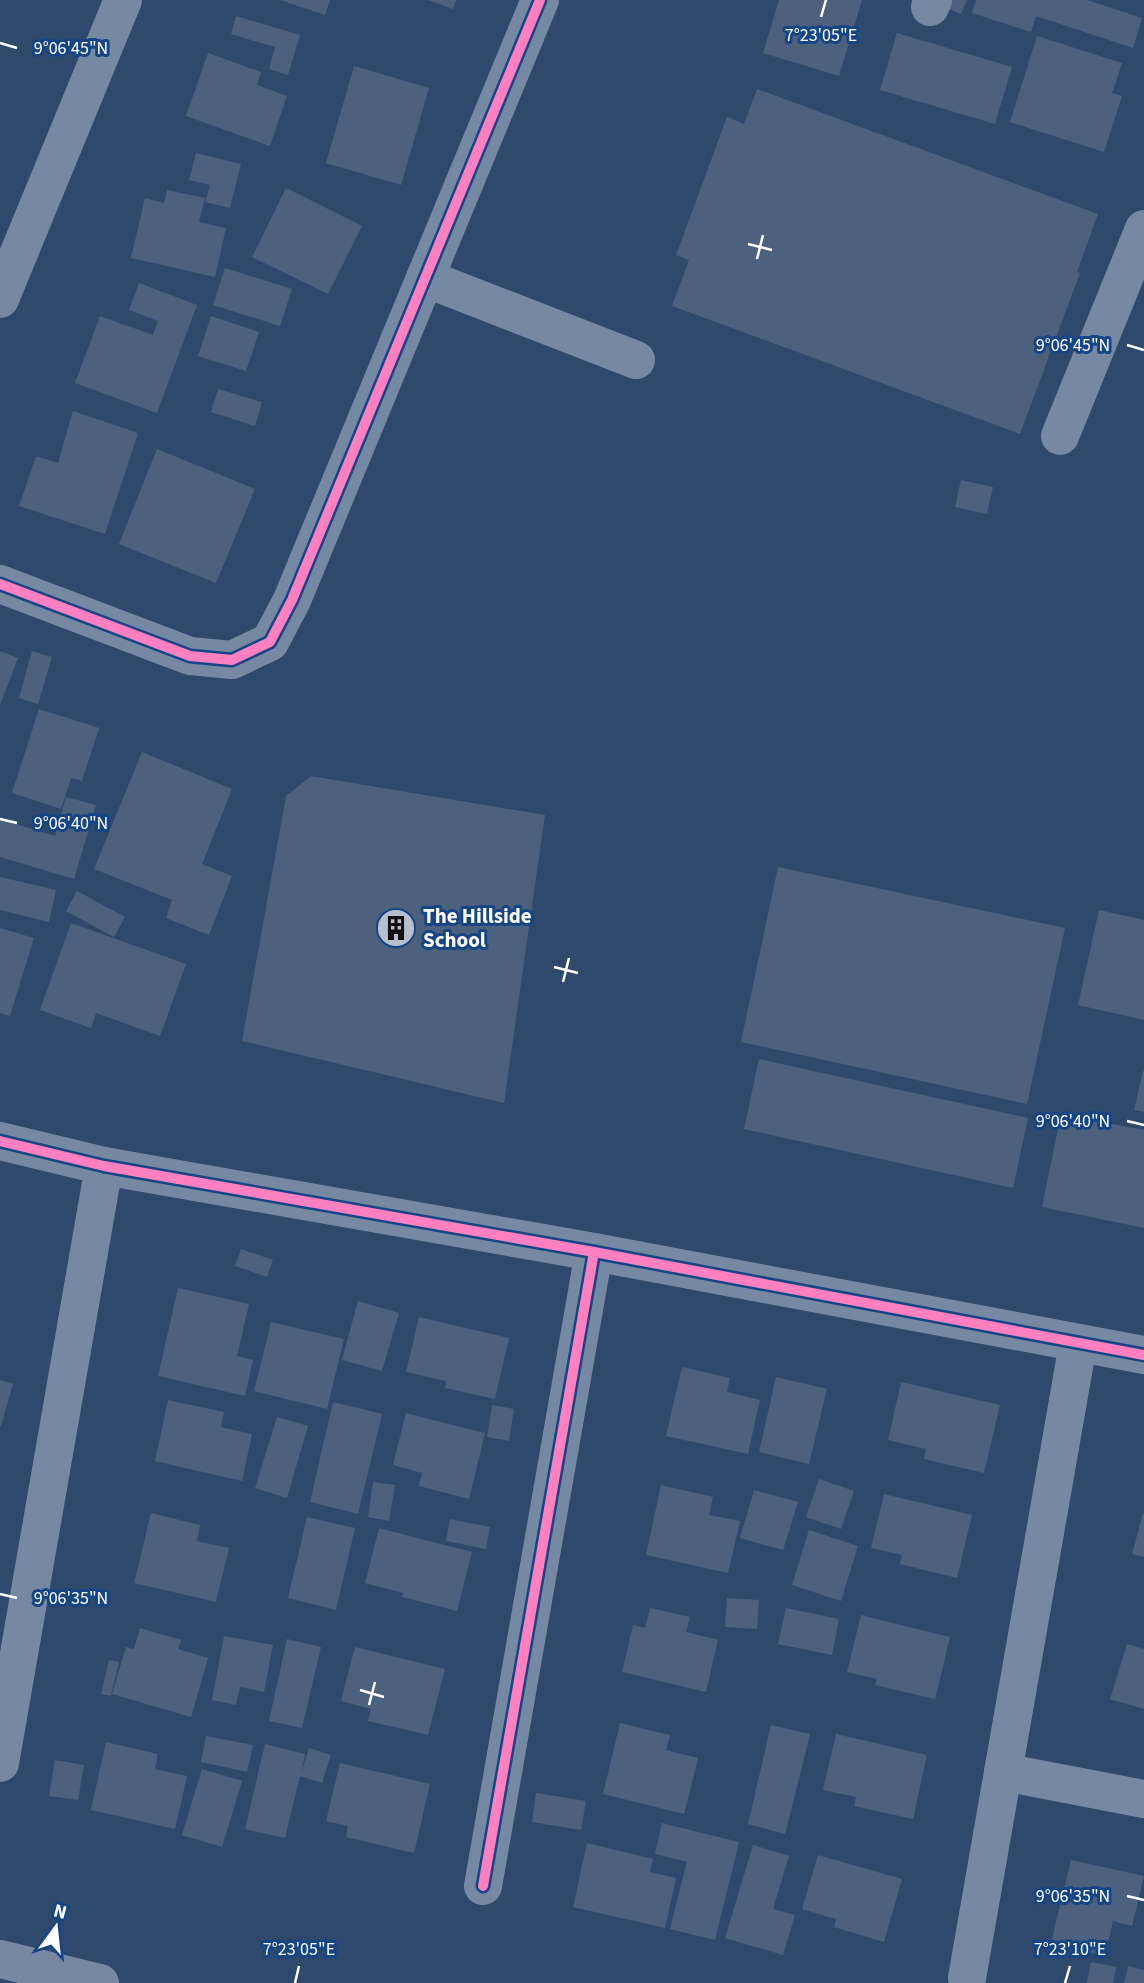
<svg xmlns="http://www.w3.org/2000/svg" width="1144" height="1983" font-family="'Source Sans 3',sans-serif">
  <style>
    .building { fill: #4c617e }
    .lines { fill: none; stroke-linecap: round; stroke-linejoin: round }
    .minor { stroke: #7689a3; stroke-width: 38 }
    .cycleway-casing { stroke: #164586; stroke-width: 15 }
    .cycleway { stroke: #ff80c0; stroke-width: 10 }
    .ticks { fill: none; stroke: #fff; stroke-width: 2.5 }
    .labels { text-anchor: middle; dominant-baseline: central; stroke-width: 6; stroke-linejoin: round; paint-order: stroke }
    .poi-label { font-size: 21px; font-weight: bold; fill: #fff; stroke: #164586; text-anchor: start }
    .ticks-label { font-size: 18px; text-anchor: middle; fill: #fff; stroke: #164586; stroke-width: 6; stroke-linejoin: round; paint-order: stroke }
  </style>
  <rect width="100%" height="100%" fill="#2f496d"/>
  <g class="building">
    <polygon points="280,0 330,0 325,15"/>
    <polygon points="428,0 456,0 453,9"/>
    <polygon points="779,0 862,0 839,76 763,53"/>
    <polygon points="940,0 967,0 961,14 938,4"/>
    <polygon points="976,0 1087,0 1142,18 1133,48 1036,16 1031,32 972,13"/>
    <polygon points="236,16 300,35 288,75 269,69 275,47 231,34"/>
    <polygon points="897,33 1012,67 995,124 880,90"/>
    <polygon points="1037,36 1122,63 1112,93 1122,96 1104,152 1010,122"/>
    <polygon points="208,53 261,72 257,85 287,96 270,146 186,116"/>
    <polygon points="354,66 429,88 401,185 326,163"/>
    <polygon points="757,89 1098,214 1077,272 1080,273 1020,434 672,306 689,260 676,255 727,117 744,124"/>
    <polygon points="196,153 241,164 230,208 205,202 210,185 189,180"/>
    <polygon points="286,188 362,226 328,294 252,257"/>
    <polygon points="167,190 205,198 199,222 226,228 215,277 131,258 145,198 164,203"/>
    <polygon points="225,268 292,289 280,326 213,305"/>
    <polygon points="139,283 197,305 157,413 75,383 100,316 153,335 158,321 129,310"/>
    <polygon points="211,316 259,332 246,371 198,356"/>
    <polygon points="218,389 262,402 255,426 211,412"/>
    <polygon points="73,411 138,433 105,534 19,506 36,456 58,463"/>
    <polygon points="157,449 255,489 216,583 119,544"/>
    <polygon points="961,480 993,487 987,514 955,507"/>
    <polygon points="0,651 18,658 0,705"/>
    <polygon points="32,651 52,657 38,704 19,698"/>
    <polygon points="39,709 99,728 82,781 71,778 61,809 12,793"/>
    <polygon points="142,752 232,789 202,864 232,876 209,935 166,918 172,900 94,869"/>
    <polygon points="311,776 545,815 504,1103 242,1041 286,796"/>
    <polygon points="66,797 96,805 74,879 0,857 0,819 55,836"/>
    <polygon points="778,867 1065,928 1027,1104 741,1042"/>
    <polygon points="0,877 56,890 49,922 0,910"/>
    <polygon points="77,891 125,917 114,937 66,911"/>
    <polygon points="1099,910 1144,920 1144,1020 1078,1005"/>
    <polygon points="71,923 186,964 160,1036 96,1013 91,1028 40,1010"/>
    <polygon points="0,928 34,938 10,1016 0,1013"/>
    <polygon points="759,1059 1028,1118 1013,1188 744,1129"/>
    <polygon points="1143,1071 1144,1071 1144,1112 1134,1110"/>
    <polygon points="1061,1114 1144,1130 1144,1228 1042,1207"/>
    <polygon points="241,1249 273,1260 267,1277 235,1266"/>
    <polygon points="178,1288 249,1304 237,1356 253,1360 245,1396 158,1376"/>
    <polygon points="358,1301 399,1313 382,1371 342,1360"/>
    <polygon points="419,1317 509,1338 495,1399 445,1388 446,1381 406,1372"/>
    <polygon points="271,1322 344,1339 327,1409 254,1391"/>
    <polygon points="682,1367 730,1378 727,1392 760,1400 748,1454 666,1436"/>
    <polygon points="776,1377 827,1389 809,1464 759,1452"/>
    <polygon points="0,1380 13,1384 1,1426 0,1426"/>
    <polygon points="901,1382 1000,1405 984,1473 924,1459 926,1449 888,1440"/>
    <polygon points="168,1400 224,1412 221,1427 252,1434 242,1481 155,1461"/>
    <polygon points="333,1402 382,1414 358,1514 310,1502"/>
    <polygon points="492,1405 514,1409 509,1441 487,1437"/>
    <polygon points="406,1413 485,1433 469,1499 419,1486 422,1473 393,1465"/>
    <polygon points="277,1417 308,1426 287,1498 255,1488"/>
    <polygon points="819,1479 854,1491 841,1529 806,1517"/>
    <polygon points="373,1482 395,1485 389,1521 368,1517"/>
    <polygon points="661,1485 713,1497 709,1515 740,1521 728,1573 646,1555"/>
    <polygon points="754,1490 798,1502 783,1550 740,1538"/>
    <polygon points="884,1494 972,1515 957,1578 900,1564 902,1555 871,1548"/>
    <polygon points="151,1513 200,1525 197,1541 229,1548 216,1602 134,1583"/>
    <polygon points="1143,1513 1144,1513 1144,1557 1132,1554"/>
    <polygon points="307,1517 355,1528 336,1610 288,1598"/>
    <polygon points="450,1519 490,1527 486,1549 446,1541"/>
    <polygon points="379,1528 472,1552 457,1611 402,1597 403,1593 365,1583"/>
    <polygon points="809,1530 858,1546 841,1601 792,1585"/>
    <polygon points="727,1598 759,1600 757,1629 725,1627"/>
    <polygon points="650,1608 690,1617 686,1632 718,1640 706,1692 622,1672 633,1625 645,1628"/>
    <polygon points="786,1608 839,1619 832,1655 778,1644"/>
    <polygon points="861,1615 950,1637 935,1699 875,1685 877,1679 847,1672"/>
    <polygon points="140,1628 181,1640 178,1649 208,1658 191,1717 112,1694 126,1647 134,1649"/>
    <polygon points="224,1636 273,1645 264,1692 240,1687 236,1705 212,1700"/>
    <polygon points="287,1639 321,1647 302,1728 269,1721"/>
    <polygon points="1127,1644 1144,1649 1144,1709 1110,1699"/>
    <polygon points="355,1647 445,1669 428,1735 368,1721 371,1709 341,1701"/>
    <polygon points="109,1660 119,1662 111,1696 101,1694"/>
    <polygon points="620,1723 670,1735 666,1750 698,1758 684,1814 603,1794"/>
    <polygon points="771,1725 810,1734 785,1834 748,1824"/>
    <polygon points="836,1734 927,1755 913,1819 854,1806 856,1797 823,1790"/>
    <polygon points="206,1736 253,1745 247,1772 201,1762"/>
    <polygon points="106,1742 158,1754 155,1769 187,1776 175,1829 91,1810"/>
    <polygon points="265,1744 305,1754 301,1774 309,1748 331,1755 322,1783 300,1776 285,1838 245,1829"/>
    <polygon points="55,1760 84,1765 78,1800 49,1796"/>
    <polygon points="340,1763 430,1784 414,1853 346,1837 348,1826 326,1821"/>
    <polygon points="202,1769 242,1781 222,1847 182,1835"/>
    <polygon points="536,1793 586,1801 581,1830 532,1822"/>
    <polygon points="662,1823 739,1842 715,1940 670,1929 687,1862 655,1854"/>
    <polygon points="587,1843 653,1859 650,1872 676,1878 665,1928 573,1907"/>
    <polygon points="753,1845 789,1856 773,1909 795,1915 783,1955 725,1938"/>
    <polygon points="818,1855 902,1879 884,1942 834,1927 836,1919 802,1909"/>
    <polygon points="1071,1860 1144,1876 1132,1926 1113,1921 1105,1956 1051,1943"/>
    <polygon points="1091,1962 1116,1967 1113,1983 1087,1983"/>
    <polygon points="1128,1966 1144,1970 1144,1983 1124,1983"/>
  </g>
  <g class="lines">
    <g class="minor">
      <polyline points="930,7 933,0"/>
      <polyline points="425,278 636,360"/>
      <polyline points="0,299 123,0"/>
      <polyline points="1060,436 1144,229"/>
      <polyline points="0,584 190,656 232,660 270,642 292,600 540,0"/>
      <polyline points="0,1141 104,1166 594,1252 1144,1355"/>
      <polyline points="0,1763 104,1166"/>
      <polyline points="1003,1772 1144,1799"/>
      <polyline points="483,1886 594,1252"/>
      <polyline points="0,1959 100,1983"/>
      <polyline points="967,1978 1078,1344"/>
    </g>
    <g class="cycleway-casing">
      <g id="cycleway">
        <polyline points="0,584 190,656 232,660 270,642 292,600 540,0"/>
        <polyline points="0,1141 104,1166 594,1252 1144,1355"/>
        <polyline points="483,1886 594,1252"/>
      </g>
    </g>
    <use href="#cycleway" class="cycleway"/>
  </g>
  <path class="ticks" d="M821,17L826,0M0,43L17,48M748,244L772,250M757,259L763,235M1127,345L1144,350M0,819L17,823M554,967L578,973M563,982L569,958M1127,1121L1144,1125M0,1594L17,1598M360,1690L384,1697M369,1705L375,1682M1127,1896L1144,1900M295,1983L299,1966M1065,1983L1070,1966"/>
  <defs>
    <g id="building-disc" transform="scale(2.0125)"><circle r="9.5" fill="#b6bfcc" stroke="#164586"/><path d="M-4-6H4V6H1V3H-1V6H-4ZM-2.5-4.3h1.7v1.8h-1.7ZM.8-4.3h1.7v1.8H.8ZM-2.5-1h1.7V.8h-1.7ZM.8-1h1.7V.8H.8Z" fill="#111"/></g>
  </defs>
  <g fill-rule="evenodd">
    <use href="#building-disc" x="396" y="928"/>
  </g>
  <g class="labels">
    <g class="poi-label">
      <text x="423" y="916">The Hillside<tspan x="423" dy="24">School</tspan></text>
    </g>
  </g>
  <g class="ticks-label">
    <text x="821" y="41">7°23'05"E</text>
    <text x="71" y="54">9°06'45"N</text>
    <text x="1073" y="351">9°06'45"N</text>
    <text x="71" y="829">9°06'40"N</text>
    <text x="1073" y="1127">9°06'40"N</text>
    <text x="71" y="1604">9°06'35"N</text>
    <text x="1073" y="1902">9°06'35"N</text>
    <text x="299" y="1955">7°23'05"E</text>
    <text x="1070" y="1955">7°23'10"E</text>
  </g>
  <g transform="translate(56 1927) rotate(15)" stroke="#164586" stroke-width="5" paint-order="stroke">
  <path d="M0-5L12 26L0 18L-12 26Z" fill="#ffffff"/>
  <text y="-10" font-size="19" font-weight="bold" text-anchor="middle" fill="#ffffff">N</text>
  </g>
</svg>
